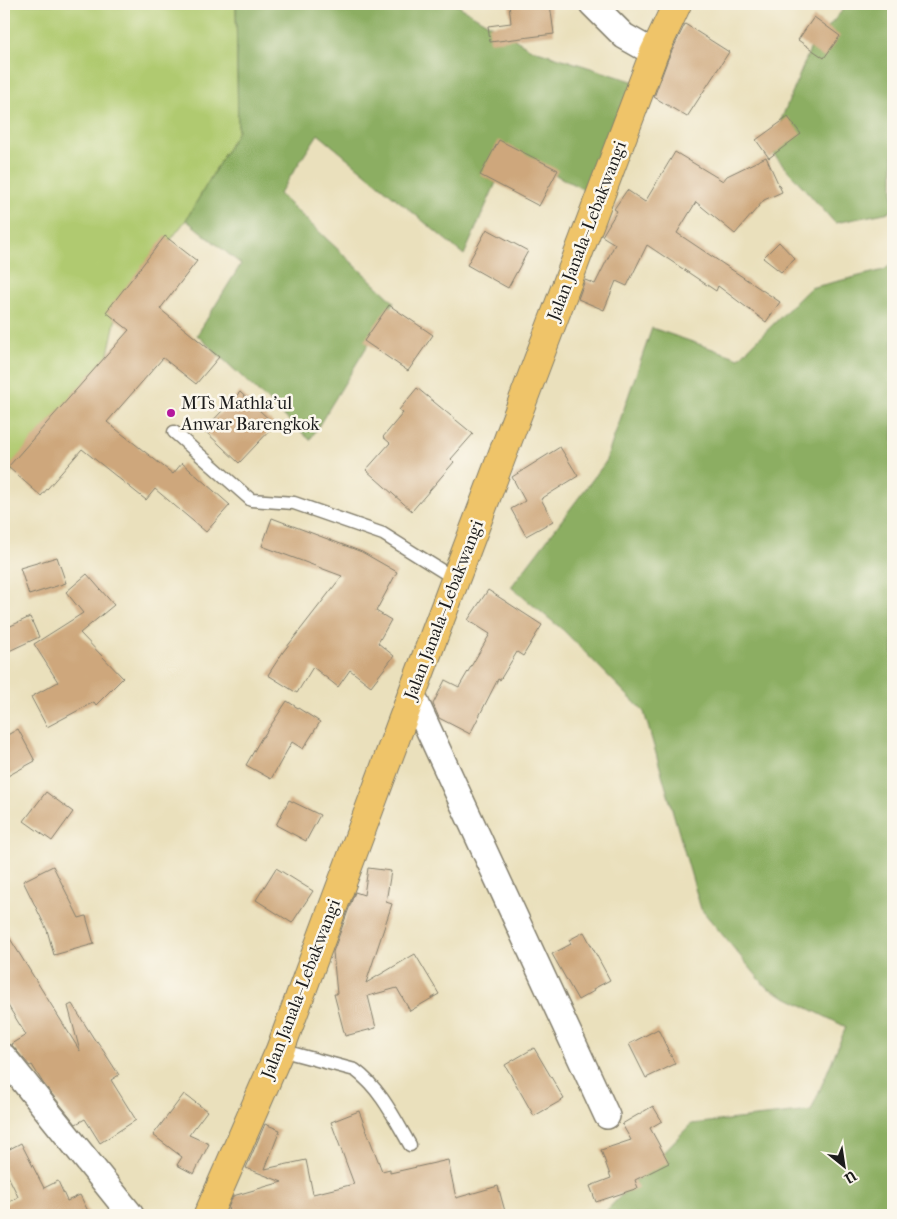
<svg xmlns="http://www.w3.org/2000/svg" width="897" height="1219" font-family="'IM FELL French Canon',serif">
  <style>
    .green { fill: #b0ca70; stroke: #667346 }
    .forest { fill: #8cae62; stroke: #54653f }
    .building { fill: #cea77b }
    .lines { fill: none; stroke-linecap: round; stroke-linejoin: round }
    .lane-casing { stroke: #837e6c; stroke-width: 15 }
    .street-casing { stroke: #837e6c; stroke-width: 28 }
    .primary-casing { stroke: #837e6c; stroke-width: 30 }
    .lane { stroke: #fff; stroke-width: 12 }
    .street { stroke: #fff; stroke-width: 25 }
    .primary { stroke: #efc469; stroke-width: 28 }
    .poi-dot { fill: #b5179e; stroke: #fbf7ec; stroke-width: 2 }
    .labels { text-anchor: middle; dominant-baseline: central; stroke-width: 5; stroke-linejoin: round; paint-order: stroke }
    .street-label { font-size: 18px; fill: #1c1c1c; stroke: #fbf7ec }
    .poi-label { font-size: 18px; fill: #1c1c1c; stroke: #fbf7ec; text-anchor: start }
  </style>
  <rect width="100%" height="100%" fill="#fbf7ec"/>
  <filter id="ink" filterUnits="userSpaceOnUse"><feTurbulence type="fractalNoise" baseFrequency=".02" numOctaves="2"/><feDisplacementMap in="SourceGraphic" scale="10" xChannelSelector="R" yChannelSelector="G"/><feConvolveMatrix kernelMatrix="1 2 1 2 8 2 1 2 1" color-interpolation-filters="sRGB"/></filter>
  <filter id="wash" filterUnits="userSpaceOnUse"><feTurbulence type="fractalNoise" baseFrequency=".0096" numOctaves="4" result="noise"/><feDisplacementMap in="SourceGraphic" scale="20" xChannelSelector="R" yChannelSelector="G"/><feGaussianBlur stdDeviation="1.12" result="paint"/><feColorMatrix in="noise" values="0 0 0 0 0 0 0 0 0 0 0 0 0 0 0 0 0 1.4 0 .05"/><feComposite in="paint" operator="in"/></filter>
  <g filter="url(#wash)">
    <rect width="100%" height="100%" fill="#eae0bc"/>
    <polygon class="green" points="4,4 236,4 238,131 186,220 118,308 102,381 4,479"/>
    <g class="forest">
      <polygon points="236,4 455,4 531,49 635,82 588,192 510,151 464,255 318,134 279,194 394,302 310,440 197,335 241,264 186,220 238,131"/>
      <polygon points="848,4 893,4 893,209 890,212 835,223 769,149 811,47"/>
      <polygon points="893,263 893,1215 602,1215 691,1124 811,1111 846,1027 766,987 701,909 644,712 563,630 511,587 605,463 652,328 739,358 810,288 884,270"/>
    </g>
    <g id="blocks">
      <g class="building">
        <polygon points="509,4 550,4 554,34 490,42 488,26 511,23"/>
        <polygon points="814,17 840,36 824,58 798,40"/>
        <polygon points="685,24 729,52 687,117 654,97 668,59"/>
        <polygon points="788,117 801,134 769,158 756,140"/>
        <polygon points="499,140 558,170 539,206 480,175"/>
        <polygon points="675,152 723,181 727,176 766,157 782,192 764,200 735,234 696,202 677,233 780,302 766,322 718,286 716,291 647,245 627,286 616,281 604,310 578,299 585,280 595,284 615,244 602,236 617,211 614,209 627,190 645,202"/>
        <polygon points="487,229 528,251 508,288 467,265"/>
        <polygon points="165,236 197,261 160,309 219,357 196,384 163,358 107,422 173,474 182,463 230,505 206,532 155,489 146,500 82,449 41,496 8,467 129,330 106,312"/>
        <polygon points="779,242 795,259 781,272 763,258"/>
        <polygon points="389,305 433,335 408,371 364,341"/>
        <polygon points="417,388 473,434 451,459 454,462 412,511 366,470 390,443 383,437 403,413 399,410"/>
        <polygon points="240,392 275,425 239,463 204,430"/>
        <polygon points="560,447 578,476 541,499 553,521 526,536 511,509 525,501 512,477"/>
        <polygon points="272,518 362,552 397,572 376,611 391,620 378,643 394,656 371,686 350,670 338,687 313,667 297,693 268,675 283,652 342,576 262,546"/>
        <polygon points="57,557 66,583 29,595 20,568"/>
        <polygon points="87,574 114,605 80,633 123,678 96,705 94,702 47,727 31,697 58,682 34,644 83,613 66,592"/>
        <polygon points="488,590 542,625 523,656 517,652 500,680 498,679 470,734 439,718 433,704 445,680 459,687 490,634 468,620"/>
        <polygon points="30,617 39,637 9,651 4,639 4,629"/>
        <polygon points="287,701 320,722 303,749 292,742 271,779 246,765 262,737 263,737"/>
        <polygon points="18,729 35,761 4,778 4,737"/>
        <polygon points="46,792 73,812 52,841 24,821"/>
        <polygon points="289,800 320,815 306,841 276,825"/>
        <polygon points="53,866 79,918 86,916 94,944 54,955 47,930 23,881"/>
        <polygon points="276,868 313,891 292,923 256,900"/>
        <polygon points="368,868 391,871 386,902 392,904 366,983 415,954 439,994 410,1011 397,988 368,996 376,1028 345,1036 334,994 337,994 333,952 355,892 364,895"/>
        <polygon points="4,929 80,1051 68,1006 72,1004 96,1042 97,1041 119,1075 111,1080 136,1120 100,1143 85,1119 76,1124 43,1083 32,1065 30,1066 11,1044 26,1035 4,999"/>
        <polygon points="584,932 610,980 593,989 594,991 578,1000 552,954 571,944 569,940"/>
        <polygon points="658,1029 675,1064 646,1078 629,1044"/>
        <polygon points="534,1048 564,1099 534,1116 505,1065"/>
        <polygon points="184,1094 207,1111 189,1135 209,1144 194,1174 177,1165 182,1157 153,1135"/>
        <polygon points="653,1106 662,1121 650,1128 669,1163 635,1180 638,1188 596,1202 590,1186 611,1178 601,1150 631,1140 622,1124"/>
        <polygon points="359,1111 382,1171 390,1169 390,1173 448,1160 456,1198 498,1186 506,1215 230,1215 228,1208 233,1196 282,1182 246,1168 265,1124 280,1130 265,1169 306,1160 313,1194 354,1184 331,1122"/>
        <polygon points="21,1143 44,1188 58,1181 67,1201 80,1195 90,1215 4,1215 4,1205 18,1197 15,1190 4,1168 4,1152"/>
      </g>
    </g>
  </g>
  <g filter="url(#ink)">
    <use href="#blocks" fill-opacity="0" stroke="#837e6c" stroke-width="1"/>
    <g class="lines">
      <g class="lane-casing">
        <g id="lane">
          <polyline points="174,432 251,500 294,503 383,534 455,579"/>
          <path d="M280,1050L355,1070C380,1088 395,1119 410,1145"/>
        </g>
      </g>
      <g class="street-casing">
        <g id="street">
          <polyline points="592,4 624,36 654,53"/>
          <polyline points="412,694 607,1116"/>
          <polyline points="4,1057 131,1215"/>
        </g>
      </g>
      <g class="primary-casing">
        <polyline id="primary" points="208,1215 280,1050 412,694 654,53 677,4"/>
      </g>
      <use href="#lane" class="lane"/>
      <use href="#street" class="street"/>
      <use href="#primary" class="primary"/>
    </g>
  </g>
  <circle class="poi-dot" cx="171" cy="413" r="5"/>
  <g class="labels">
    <g class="street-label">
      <text transform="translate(587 231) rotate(-69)">Jalan Janala–Lebakwangi</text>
      <text transform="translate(444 610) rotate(-69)">Jalan Janala–Lebakwangi</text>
      <text transform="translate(301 989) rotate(-69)">Jalan Janala–Lebakwangi</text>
    </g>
    <g class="poi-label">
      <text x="181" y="403">MTs Mathla'ul<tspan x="181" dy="21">Anwar Barengkok</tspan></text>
    </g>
  </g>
  <rect width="897" height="1219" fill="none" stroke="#fbf7ec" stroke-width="20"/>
  <g transform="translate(844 1166) rotate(150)" stroke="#fbf7ec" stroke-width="4" paint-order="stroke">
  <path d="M0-4L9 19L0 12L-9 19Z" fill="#1c1c1c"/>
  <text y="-8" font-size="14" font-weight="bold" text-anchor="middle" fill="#1c1c1c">U</text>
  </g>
</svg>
